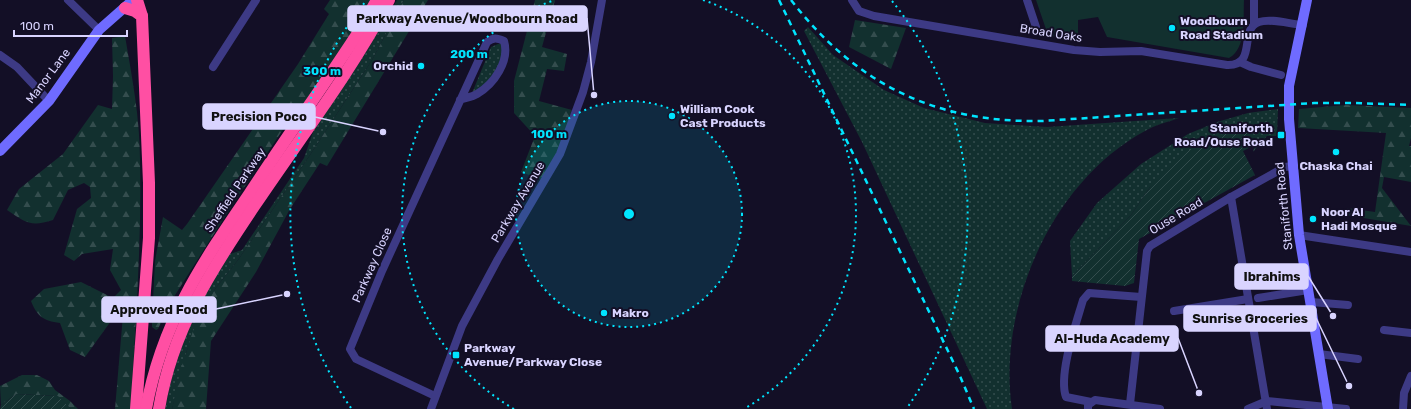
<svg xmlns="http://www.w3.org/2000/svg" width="1411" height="409" font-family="Rubik,sans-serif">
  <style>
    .grass { fill: url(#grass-dots) }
    .forest { fill: url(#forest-firs) }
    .garden { fill: url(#garden-furrows) }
    .pitch { fill: #12302f }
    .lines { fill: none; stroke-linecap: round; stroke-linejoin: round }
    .street { stroke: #3d3a85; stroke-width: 8 }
    .secondary { stroke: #6f6bff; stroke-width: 10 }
    .highway { stroke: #ff4fa3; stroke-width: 12 }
    .rail { stroke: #00e5ff; stroke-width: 2.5; stroke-dasharray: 6 5; stroke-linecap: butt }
    .ring { fill: none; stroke: #00e5ff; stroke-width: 2; stroke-dasharray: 2 4 }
    .poi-dot { fill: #00e5ff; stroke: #130f26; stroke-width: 1.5 }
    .labels { text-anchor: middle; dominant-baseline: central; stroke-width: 4; stroke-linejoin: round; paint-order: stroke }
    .poi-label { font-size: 12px; font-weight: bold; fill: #d9d4ff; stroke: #130f26; text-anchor: start }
    .street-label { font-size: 12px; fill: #d9d4ff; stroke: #130f26 }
    .centre { fill: #00e5ff; stroke: #130f26; stroke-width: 2 }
    .ring-label { font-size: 12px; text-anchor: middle; font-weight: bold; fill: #00e5ff; stroke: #130f26; stroke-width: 4; stroke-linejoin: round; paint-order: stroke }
    .leader { fill: none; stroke: #d9d4ff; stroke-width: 1.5 }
    .callout-dot { fill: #d9d4ff; stroke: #130f26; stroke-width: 1.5 }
    .callout { fill: #d9d4ff; stroke: #d9d4ff; stroke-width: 1.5 }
    .callout-label { font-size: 13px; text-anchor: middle; font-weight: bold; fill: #111 }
  </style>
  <defs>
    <pattern id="grass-dots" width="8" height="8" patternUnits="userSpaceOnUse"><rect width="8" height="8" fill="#12302f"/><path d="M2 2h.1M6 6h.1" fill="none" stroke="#344d4e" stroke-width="1.8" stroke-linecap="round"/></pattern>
    <pattern id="forest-firs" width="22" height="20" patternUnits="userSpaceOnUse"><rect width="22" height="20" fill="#12302f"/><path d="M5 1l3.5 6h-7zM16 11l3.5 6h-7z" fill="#344d4e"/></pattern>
    <pattern id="garden-furrows" width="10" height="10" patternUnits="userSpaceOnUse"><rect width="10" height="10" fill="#12302f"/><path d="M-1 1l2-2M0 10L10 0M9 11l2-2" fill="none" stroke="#344d4e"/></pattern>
  </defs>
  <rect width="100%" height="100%" fill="#130f26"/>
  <g class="grass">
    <polygon points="397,0 404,0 372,60 310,155 238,260 215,289 187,350 172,409 165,409 171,380 184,339 211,283 230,254 242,250 304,158 313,132 363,57"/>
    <path d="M808,27L833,55L884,90L924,108L985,123L1047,127L1179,118C1168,122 1155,125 1145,131C1052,181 997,307 1012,409H987L862,142L804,31Z"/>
    <polygon points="498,44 503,44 506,48 494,78 470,98 491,47"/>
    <polygon points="1278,109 1277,136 1267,136 1253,152 1255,145 1150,187 1131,215 1072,276 1070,241 1097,203 1141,164 1188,134 1217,122 1248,113"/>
  </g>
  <g class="forest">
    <polygon points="330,0 373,0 308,100 292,116 233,204 170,303 158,329 156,330 152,327 152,322 155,261 163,217 182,230 187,224 298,64 329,14 324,9"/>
    <polygon points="404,0 428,0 327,166 320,163 290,209 256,272 211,341 206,409 172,409 180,372 193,331 215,289 238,260 310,155 372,60"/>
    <polygon points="535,0 555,0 542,47 567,54 564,71 547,69 539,101 572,110 562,143 542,180 521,172 535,136 514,113 514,81"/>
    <polygon points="855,20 906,28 891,69 849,47"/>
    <path d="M125,36C132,77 140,118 140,160C142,243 135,326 131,409H115L124,303L85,357L70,350L60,323C43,321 37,316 31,301L44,289L81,282L113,298L121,290L110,270L113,249L82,254L74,261L64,255L77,209L91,198L90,187L84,183L68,190L53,220C31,227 26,223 7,210L19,189L63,154L98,105L112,109L113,76L112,38Z"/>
    <polygon points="1346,105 1411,108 1411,138 1409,146 1411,146 1411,182 1384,177 1382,188 1411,226 1346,215 1347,208 1375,212 1386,133 1298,128 1299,109"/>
    <polygon points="22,375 37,375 49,381 55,390 70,401 78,409 71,409 57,396 16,394 1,405 0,386"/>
  </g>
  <g class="garden">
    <polygon points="1244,125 1255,145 1243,151 1255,175 1139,239 1134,283 1125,286 1072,281 1072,276 1131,215 1150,187 1178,156 1220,135"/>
    <polygon points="16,394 58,396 71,409 0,409 1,405"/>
  </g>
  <path class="pitch" d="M1036,0H1244C1243,18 1247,48 1229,58L1107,37L1098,17L1078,20V43L1048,35Z"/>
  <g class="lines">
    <g class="street">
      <polyline points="68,0 99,30"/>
      <path d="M852,0L859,11L874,16L1074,50L1100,52L1141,51L1227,65C1258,66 1238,29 1259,22C1271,18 1290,24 1303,25"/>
      <polyline points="1027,0 1036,27"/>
      <polyline points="1254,0 1254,24"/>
      <polyline points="0,55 17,67 49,101"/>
      <polyline points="1240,62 1251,67 1281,75"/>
      <polyline points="213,67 256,0"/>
      <polyline points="1231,197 1267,409"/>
      <polyline points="1299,235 1411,252"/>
      <polyline points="1258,298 1308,290"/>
      <polyline points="1311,302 1348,305"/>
      <polyline points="1174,311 1248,299"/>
      <polyline points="1384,330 1411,333"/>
      <polyline points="1319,354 1358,359"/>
      <path d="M435,396L356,359L350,349L382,271L487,42C494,37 497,38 504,41C510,61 494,84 477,94C472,97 465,98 460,100"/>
      <path d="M1091,402L1066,397C1058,375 1076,324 1083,300L1089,293L1141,297"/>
      <polyline points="1130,404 1147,251 1150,246 1231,197 1285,167 1292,166"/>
      <polyline points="431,409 462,326 498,259 560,154 583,92 591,62 602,0"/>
      <polyline points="1088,409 1088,405 1095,400 1160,409"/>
      <polyline points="1248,409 1267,401 1346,409"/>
      <polyline points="1403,409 1404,393 1411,376"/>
    </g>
    <g class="secondary">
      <polyline points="1307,0 1289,86 1289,119 1299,235 1328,409"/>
      <polyline points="0,151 49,101 99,30 133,0"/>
    </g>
    <g class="highway">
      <polyline points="137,0 142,16"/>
      <polyline points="125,8 135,11 142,16 149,183 149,238 136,409"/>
      <path d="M146,409C162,321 203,262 252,190C286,138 322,88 356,36L377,0"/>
      <path d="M159,409C172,330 211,270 255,205C300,138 351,72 389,0"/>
    </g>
    <g class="rail">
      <polyline points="779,0 960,376 974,409"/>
      <path d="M791,0C856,84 935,123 1042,121L1314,103H1354L1411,105"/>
    </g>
  </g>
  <circle cx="629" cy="214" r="113" fill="#00e5ff" fill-opacity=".12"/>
  <g class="ring">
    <circle cx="629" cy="214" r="113"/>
    <path d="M514 409A226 226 0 0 1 555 0M703 0A226 226 0 0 1 744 409"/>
    <path d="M351 408A339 339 0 0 1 366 1M892 1A339 339 0 0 1 907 408"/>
  </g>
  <g class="poi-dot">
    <circle cx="1172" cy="28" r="4"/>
    <circle cx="421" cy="66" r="4"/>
    <circle cx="672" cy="116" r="4"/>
    <rect x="1277" y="131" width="8" height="8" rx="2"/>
    <circle cx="1336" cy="152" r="4"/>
    <circle cx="1313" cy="219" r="4"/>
    <circle cx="604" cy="313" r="4"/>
    <rect x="452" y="351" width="8" height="8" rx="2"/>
  </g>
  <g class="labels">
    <g class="poi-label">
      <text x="1180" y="21">Woodbourn<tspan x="1180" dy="14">Road Stadium</tspan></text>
      <text x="413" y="66" text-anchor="end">Orchid</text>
      <text x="680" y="109">William Cook<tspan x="680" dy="14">Cast Products</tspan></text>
      <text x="1273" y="128" text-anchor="end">Staniforth<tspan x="1273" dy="14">Road/Ouse Road</tspan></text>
      <text x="1336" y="166" text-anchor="middle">Chaska Chai</text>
      <text x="1321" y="212">Noor Al<tspan x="1321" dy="14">Hadi Mosque</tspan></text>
      <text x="612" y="313">Makro</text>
      <text x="464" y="348">Parkway<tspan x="464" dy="14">Avenue/Parkway Close</tspan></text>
    </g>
    <g class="street-label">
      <text transform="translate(1051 33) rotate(9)">Broad Oaks</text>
      <text transform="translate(48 76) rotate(-53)">Manor Lane</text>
      <text transform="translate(235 190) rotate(-56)">Sheffield Parkway</text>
      <text transform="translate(518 202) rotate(-59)">Parkway Avenue</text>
      <text transform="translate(1284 206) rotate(-96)">Staniforth Road</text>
      <text transform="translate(1176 216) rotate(-31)">Ouse Road</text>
      <text transform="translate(372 265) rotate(-66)">Parkway Close</text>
    </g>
  </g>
  <circle cx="629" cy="214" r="6" class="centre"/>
  <g class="ring-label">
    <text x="469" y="58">200 m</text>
    <text x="322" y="75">300 m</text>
    <text x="549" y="138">100 m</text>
  </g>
  <path class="leader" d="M594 95L587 18M383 132L315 117M1333 316L1308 276M287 294L216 309M1349 386L1316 318M1199 393L1178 338"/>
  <g class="callout-dot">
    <circle cx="594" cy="95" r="4"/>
    <circle cx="383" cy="132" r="4"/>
    <circle cx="1333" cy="316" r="4"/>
    <circle cx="287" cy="294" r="4"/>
    <circle cx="1349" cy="386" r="4"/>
    <circle cx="1199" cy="393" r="4"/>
  </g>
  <g class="callout">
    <rect x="348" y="6" width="239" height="25" rx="4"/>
    <rect x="203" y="104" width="112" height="25" rx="4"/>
    <rect x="1235" y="264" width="73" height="25" rx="4"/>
    <rect x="102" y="297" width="114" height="25" rx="4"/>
    <rect x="1184" y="306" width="132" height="25" rx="4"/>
    <rect x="1046" y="326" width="132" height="25" rx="4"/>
  </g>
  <g class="callout-label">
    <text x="467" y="23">Parkway Avenue/Woodbourn Road</text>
    <text x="259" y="121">Precision Poco</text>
    <text x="1272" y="281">Ibrahims</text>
    <text x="159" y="314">Approved Food</text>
    <text x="1250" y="323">Sunrise Groceries</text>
    <text x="1112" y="343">Al-Huda Academy</text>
  </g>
  <path d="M14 30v6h113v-6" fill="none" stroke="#d9d4ff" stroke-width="2"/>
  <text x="20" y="30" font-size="12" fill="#d9d4ff" stroke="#130f26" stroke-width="3" paint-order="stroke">100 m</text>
</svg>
